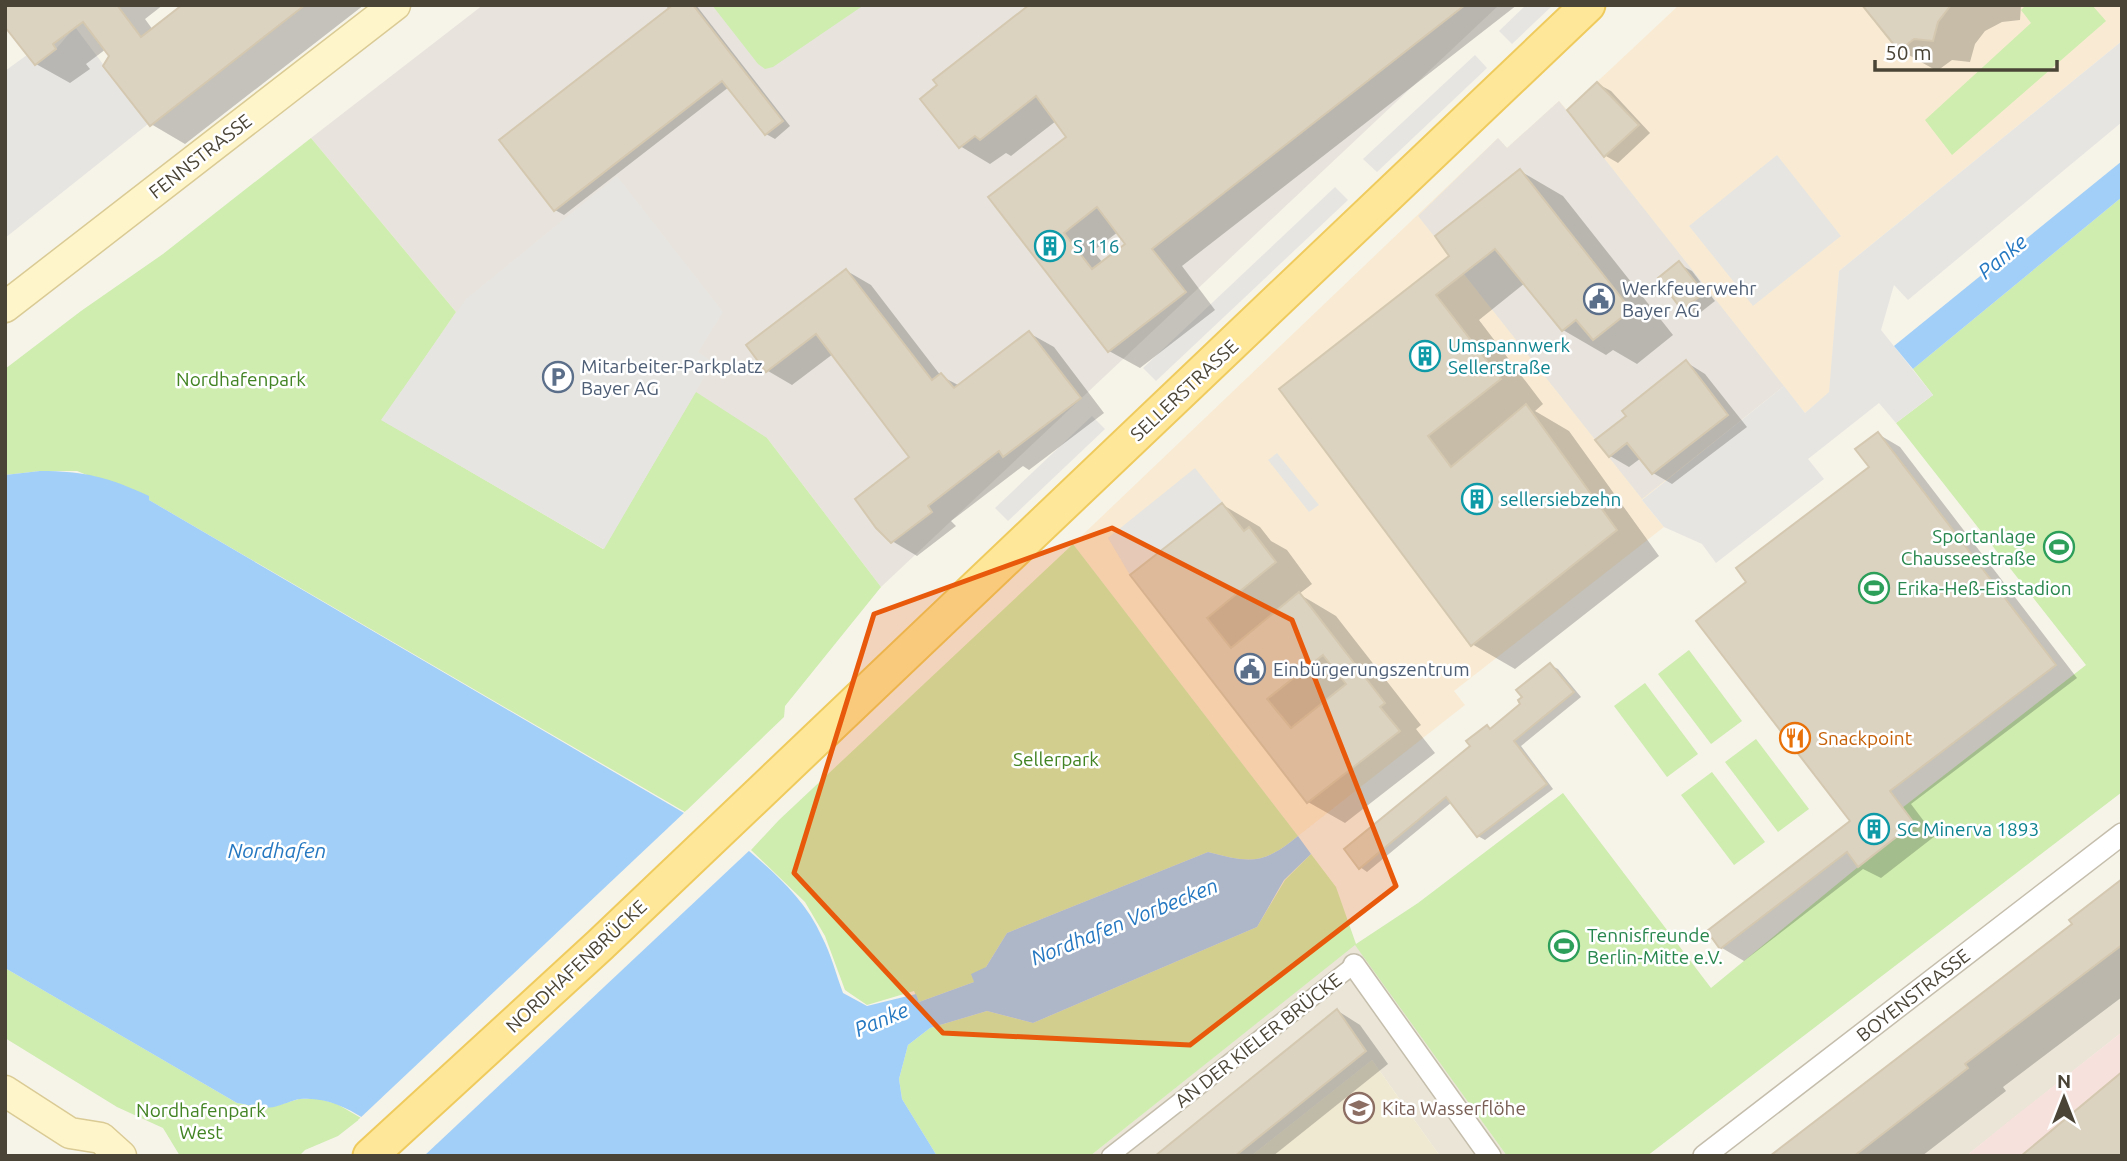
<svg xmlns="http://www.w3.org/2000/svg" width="2127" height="1161" font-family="Ubuntu,sans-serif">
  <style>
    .residential { fill: #eae5d7 }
    .commercial { fill: #f9ebd3 }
    .industrial { fill: #e8e4dd }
    .education { fill: #f0e9d2 }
    .medical { fill: #f7e1dc }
    .green { fill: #ceedaf }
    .parking { fill: #e7e5e1 }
    .water { fill: #a1cff7 }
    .pier { fill: #f6f3e9 }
    .shadow { fill: #0003; fill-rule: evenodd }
    .building { fill: #dcd2c0; stroke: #d4c8b0; stroke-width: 2; fill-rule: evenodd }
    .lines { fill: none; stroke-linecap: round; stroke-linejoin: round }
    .pedestrian-casing { stroke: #c5bead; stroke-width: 19 }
    .minor-casing { stroke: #c5bead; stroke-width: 24 }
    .secondary-casing { stroke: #dacb95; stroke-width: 33 }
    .primary-casing { stroke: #efcb5e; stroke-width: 37 }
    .pedestrian { stroke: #fff; stroke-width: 16 }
    .minor { stroke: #fff; stroke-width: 21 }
    .secondary { stroke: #fff5ca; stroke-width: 30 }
    .primary { stroke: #ffe799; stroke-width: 33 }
    .marked { fill: #e8590c; fill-opacity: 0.2; stroke: #e8590c; stroke-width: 5; stroke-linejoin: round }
    .labels { text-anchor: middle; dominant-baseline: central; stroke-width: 5; stroke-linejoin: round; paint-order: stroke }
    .street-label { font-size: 19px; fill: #4a4436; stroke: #fff }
    .culture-label { font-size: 19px; fill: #0d838f; stroke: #fff; text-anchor: start }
    .service-label { font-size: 19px; fill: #4e5e75; stroke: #fff; text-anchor: start }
    .park-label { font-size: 19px; fill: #428323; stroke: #fff }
    .leisure-label { font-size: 19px; fill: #27864d; stroke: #fff; text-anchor: start }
    .food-label { font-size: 19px; fill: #c56008; stroke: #fff; text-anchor: start }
    .education-label { font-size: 19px; fill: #785e54; stroke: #fff; text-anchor: start }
    .water-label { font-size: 21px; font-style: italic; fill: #2477c1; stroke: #fff }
  </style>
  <rect width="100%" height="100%" fill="#f6f3e9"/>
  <g class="residential">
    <polygon points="2122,886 2122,1032 1966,1156 1770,1156"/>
    <polygon points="1355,944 1507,1156 1440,1156 1372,1060 1251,1156 1090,1156"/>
  </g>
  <polygon class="commercial" points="1679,5 2122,5 2122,41 1839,271 1830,392 1805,413 1783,386 1642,500 1664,527 1454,691 1465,705 1298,836 1073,544 1498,138 1507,148 1559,101 1567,110"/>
  <g class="industrial">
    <polygon points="483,5 1499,5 881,587 767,438 604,549 381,420 456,312 311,138"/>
    <polygon points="1559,101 1784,386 1642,499 1418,216 1498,138 1507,148"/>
  </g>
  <polygon class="education" points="1372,1060 1440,1156 1251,1156"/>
  <polygon class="medical" points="2122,1032 2122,1156 1966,1156 2009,1121"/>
  <g class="green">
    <polygon points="712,5 864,5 773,67 765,69 758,64"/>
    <polygon points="2026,5 2092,5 2106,21 1952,155 1925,120 2031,23 2021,10"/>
    <polygon points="311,138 456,312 382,420 603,549 696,392 767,438 881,587 785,706 784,717 685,812 149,500 77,471 40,471 5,475 5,369 81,311 163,254"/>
    <polygon points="2122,197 2122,792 1647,1156 1507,1156 1355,945 1090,1156 937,1156 902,1099 899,1079 908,1045 930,1028 987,1011 1033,1023 1257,927 1285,880 1311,854 1336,887 1356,944 1418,903 1563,793 1711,988 1858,867 1914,823 1902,808 2086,665 1896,423 1933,395 1913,369"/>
    <path d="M1073,544L1298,836C1263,865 1250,863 1208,852L1007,933L986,967L974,982L919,1002L914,991L867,1005L845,990L825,936L805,902L751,850L779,820Z"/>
    <polygon points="1689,650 1742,721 1711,744 1658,674"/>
    <polygon points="1645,683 1698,754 1667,777 1614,706"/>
    <polygon points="1756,739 1809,809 1778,832 1725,762"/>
    <polygon points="1712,772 1765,842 1734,865 1681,795"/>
    <polygon points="5,968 237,1103 272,1107 299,1099 319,1099 337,1104 361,1118 338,1136 305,1150 299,1156 180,1156 163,1128 117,1107 5,1038"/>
  </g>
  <g class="parking">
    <polygon points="1526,5 1553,5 1512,44 1499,31"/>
    <polygon points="75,27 148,124 5,238 5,71 27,55 32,62 39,62 56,49"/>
    <polygon points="2122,41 2122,122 1908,300 1894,285 1881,330 1933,395 1896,423 1879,403 1808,459 1824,479 1716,563 1702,544 1664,527 1642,500 1784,386 1805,413 1829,392 1839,271"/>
    <polygon points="1475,55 1487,68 1377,172 1363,159"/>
    <polygon points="1777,155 1841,236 1753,306 1689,226"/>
    <polygon points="617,176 723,312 698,352 713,362 604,549 381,420 466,299"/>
    <polygon points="1335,187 1348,200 1156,381 1143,368"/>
    <polygon points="1092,416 1105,429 1008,521 995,508"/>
    <polygon points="1277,453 1319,505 1309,512 1268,460"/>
    <polygon points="1195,468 1223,503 1130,575 1108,538"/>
  </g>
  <g class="water">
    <polygon points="2122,161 2122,197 1913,369 1894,346"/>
    <path d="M40,471C85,471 108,477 149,496V500L749,851C778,876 806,901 822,937C831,954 836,974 843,993L867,1006L916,994L919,1002L974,982L971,974L986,967L1007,933L1208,852C1250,863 1263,865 1298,836L1311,854L1284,880L1257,927L1033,1023L987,1011L930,1028L908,1045L899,1079L902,1099L937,1156H414C381,1132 345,1095 300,1099C292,1100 283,1105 274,1107C262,1109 249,1105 237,1103L5,968V475Z"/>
  </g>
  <polygon class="pier" points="687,810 751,849 424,1156 408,1156 358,1120"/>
  <g class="shadow">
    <polygon points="5,5 163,5 145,19 153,30 185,5 364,5 185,144 151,124 106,49 86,64 90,69 70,83 36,64"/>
    <polygon points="665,5 696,5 790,126 775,139 766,134 729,87 564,215 555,210 670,10"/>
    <path d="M1031,5H1517L1182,266L1215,310L1140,368L1109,351L991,197L1068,137L1056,121L1011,156L1006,153L990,164L960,146ZM1118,232L1128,244L1103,263L1093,251Z"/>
    <polygon points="1873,5 2021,5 2020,20 2002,22 1985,31 1975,44 1970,62 1952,60 1937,71 1900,50"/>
    <polygon points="1598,84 1611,91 1650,133 1618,163 1606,156 1570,111"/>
    <polygon points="1520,171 1563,196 1673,335 1637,364 1613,350 1606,355 1563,330 1525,283 1479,320 1543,404 1535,411 1569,431 1659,556 1515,669 1472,644 1281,390 1451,257"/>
    <polygon points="1679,264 1692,271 1715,301 1696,316 1683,309"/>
    <polygon points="847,271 871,285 941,376 960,386 1029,333 1054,347 1104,413 1029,470 1023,466 951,521 956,526 917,556 892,541 911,457 833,354 792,385 768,371"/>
    <polygon points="1686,362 1705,374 1747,427 1672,484 1653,473 1641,458 1629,467 1610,456 1629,416"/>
    <polygon points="1878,434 1900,447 2077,678 1911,804 1935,836 1881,878 1863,869 1744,961 1722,948 1709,932 1853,821 1749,582 1872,467"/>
    <polygon points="1223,505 1260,527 1271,541 1287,550 1312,584 1299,594 1336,616 1421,725 1416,729 1435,753 1345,823 1308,802 1132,575"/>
    <polygon points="1550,665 1558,669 1581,697 1521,746 1553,789 1485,840 1478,836 1452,802 1367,872 1360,867 1487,727 1492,729 1523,704 1524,697"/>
    <polygon points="2122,881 2122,997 2003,1087 2006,1091 1922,1156 1773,1156 2075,924"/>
    <polygon points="1338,1011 1360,1025 1388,1064 1273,1156 1157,1156"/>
  </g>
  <g class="building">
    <polygon points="5,5 117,5 141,37 182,5 305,5 150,126 103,66 109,56 83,22 53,44 56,49 35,65 5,27"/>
    <polygon points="673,5 693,5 783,121 765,135 722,81 554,211 499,140"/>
    <path d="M1029,5H1465L1152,249L1186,292L1108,352L988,197L1066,137L1036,96L980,140L975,136L959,148L920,99L937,85L933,80ZM1097,207L1125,244L1092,269L1064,233Z"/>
    <polygon points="1862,5 1951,5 1938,22 1933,41 1914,39 1899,51"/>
    <polygon points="1597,82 1639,125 1604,157 1567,110"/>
    <polygon points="1520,169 1631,310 1593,340 1576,320 1562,331 1495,249 1436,295 1501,379 1428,436 1451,467 1526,404 1617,530 1471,646 1279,389 1449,256 1435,236"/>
    <polygon points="1679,261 1704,293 1682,310 1658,278"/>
    <polygon points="846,269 932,380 941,373 954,388 1029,331 1081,398 1003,457 999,451 928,506 932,512 891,543 876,528 855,499 909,457 816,334 766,372 746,345"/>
    <polygon points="1686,360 1728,415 1652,474 1627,443 1609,457 1595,440 1626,416 1622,411"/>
    <polygon points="1878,432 2056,665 1890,791 1914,823 1858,867 1847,852 1720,949 1707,931 1850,821 1696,621 1746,582 1736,568 1869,467 1855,449"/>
    <path d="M1222,503L1244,531L1249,527L1276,562L1207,618L1231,648L1299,592L1385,703L1380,707L1400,731L1307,803L1130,575ZM1323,655L1346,684L1291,728L1267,699Z"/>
    <polygon points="1550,663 1574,692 1514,741 1547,784 1477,837 1446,797 1359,869 1344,849 1470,746 1466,741 1487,725 1490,729 1520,704 1518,700 1522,697 1516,690"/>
    <polygon points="2122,879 2122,945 1965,1064 1968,1068 1854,1156 1770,1156 2072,924 2069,920"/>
    <polygon points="1337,1009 1366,1051 1235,1156 1155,1156"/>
    <polygon points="2122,1072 2122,1156 2021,1156"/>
  </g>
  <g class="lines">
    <g class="pedestrian-casing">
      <polyline id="pedestrian" points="1110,1156 1354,965"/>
    </g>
    <g class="minor-casing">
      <g id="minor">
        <polyline points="1354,965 1490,1156"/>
        <polyline points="1704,1156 2122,834"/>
      </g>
    </g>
    <g class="secondary-casing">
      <g id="secondary">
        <polyline points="5,307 395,5"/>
        <polyline points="5,1091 70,1133 101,1138 121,1156"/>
      </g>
    </g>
    <g class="primary-casing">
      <polyline id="primary" points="370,1156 600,945 1588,5"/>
    </g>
    <use href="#pedestrian" class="pedestrian"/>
    <use href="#minor" class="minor"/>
    <use href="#secondary" class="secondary"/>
    <use href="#primary" class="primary"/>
  </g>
  <path class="marked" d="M1112,528L1292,620L1396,886L1190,1045L943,1033L794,873L874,614Z"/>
  <defs>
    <g id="building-ring" transform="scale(1.575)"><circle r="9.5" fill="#fff" stroke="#0f9aa8" stroke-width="1.5"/><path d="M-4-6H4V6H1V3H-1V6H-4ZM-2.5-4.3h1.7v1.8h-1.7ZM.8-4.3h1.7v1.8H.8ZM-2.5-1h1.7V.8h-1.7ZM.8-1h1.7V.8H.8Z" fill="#0f9aa8"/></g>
    <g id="civic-ring" transform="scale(1.575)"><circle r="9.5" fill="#fff" stroke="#5c6f8a" stroke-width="1.5"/><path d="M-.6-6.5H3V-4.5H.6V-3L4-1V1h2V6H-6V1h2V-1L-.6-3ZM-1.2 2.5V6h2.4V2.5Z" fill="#5c6f8a"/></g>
    <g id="parking-ring" transform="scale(1.575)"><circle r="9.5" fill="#fff" stroke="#5c6f8a" stroke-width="1.5"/><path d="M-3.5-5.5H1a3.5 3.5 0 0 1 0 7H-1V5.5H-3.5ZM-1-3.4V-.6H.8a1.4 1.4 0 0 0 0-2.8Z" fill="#5c6f8a"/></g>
    <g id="stadium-ring" transform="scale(1.575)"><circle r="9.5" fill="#fff" stroke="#2e9e5b" stroke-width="1.5"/><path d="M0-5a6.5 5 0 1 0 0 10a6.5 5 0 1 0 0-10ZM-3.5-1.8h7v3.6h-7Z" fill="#2e9e5b"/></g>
    <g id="restaurant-ring" transform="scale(1.575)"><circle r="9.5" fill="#fff" stroke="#e8710a" stroke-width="1.5"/><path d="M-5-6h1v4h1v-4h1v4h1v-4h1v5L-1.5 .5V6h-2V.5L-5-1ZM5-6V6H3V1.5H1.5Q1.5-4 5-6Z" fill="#e8710a"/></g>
    <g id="school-ring" transform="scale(1.575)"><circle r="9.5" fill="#fff" stroke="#8d6e63" stroke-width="1.5"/><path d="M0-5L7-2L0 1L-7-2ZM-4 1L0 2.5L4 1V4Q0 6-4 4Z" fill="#8d6e63"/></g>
  </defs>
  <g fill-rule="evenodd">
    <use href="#building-ring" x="1050" y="246"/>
    <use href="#civic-ring" x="1599" y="299"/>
    <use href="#building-ring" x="1425" y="356"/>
    <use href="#parking-ring" x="558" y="377"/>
    <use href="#building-ring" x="1477" y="499"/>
    <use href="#stadium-ring" x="2059" y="547"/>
    <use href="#stadium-ring" x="1874" y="588"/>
    <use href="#civic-ring" x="1250" y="669"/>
    <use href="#restaurant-ring" x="1795" y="738"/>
    <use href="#building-ring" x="1874" y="829"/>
    <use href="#stadium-ring" x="1564" y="946"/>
    <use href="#school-ring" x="1359" y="1108"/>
  </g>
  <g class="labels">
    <g class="street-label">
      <text transform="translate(200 156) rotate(-38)">FENNSTRASSE</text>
      <text transform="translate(1184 390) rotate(-43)">SELLERSTRASSE</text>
      <text transform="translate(576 966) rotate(-43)">NORDHAFENBRÜCKE</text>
      <text transform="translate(1913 995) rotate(-38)">BOYENSTRASSE</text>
      <text transform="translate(1258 1040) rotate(-38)">AN DER KIELER BRÜCKE</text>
    </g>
    <g class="culture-label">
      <text x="1073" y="246">S 116</text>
      <text x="1448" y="345">Umspannwerk<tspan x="1448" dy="22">Sellerstraße</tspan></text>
      <text x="1500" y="499">sellersiebzehn</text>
      <text x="1897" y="829">SC Minerva 1893</text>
    </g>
    <g class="service-label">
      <text x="1622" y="288">Werkfeuerwehr<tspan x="1622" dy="22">Bayer AG</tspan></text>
      <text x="581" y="366">Mitarbeiter-Parkplatz<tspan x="581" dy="22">Bayer AG</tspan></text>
      <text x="1273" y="669">Einbürgerungszentrum</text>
    </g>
    <g class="park-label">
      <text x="241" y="379">Nordhafenpark</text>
      <text x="1056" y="759">Sellerpark</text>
      <text x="201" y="1110">Nordhafenpark<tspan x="201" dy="22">West</tspan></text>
    </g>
    <g class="leisure-label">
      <text x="2036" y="536" text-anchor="end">Sportanlage<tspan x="2036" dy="22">Chausseestraße</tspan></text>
      <text x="1897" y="588">Erika-Heß-Eisstadion</text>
      <text x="1587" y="935">Tennisfreunde<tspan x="1587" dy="22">Berlin-Mitte e.V.</tspan></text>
    </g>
    <g class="food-label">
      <text x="1818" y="738">Snackpoint</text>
    </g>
    <g class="education-label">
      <text x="1382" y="1108">Kita Wasserflöhe</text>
    </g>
    <g class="water-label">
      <text transform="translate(2002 256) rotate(-40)">Panke</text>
      <text x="277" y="850">Nordhafen</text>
      <text transform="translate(1124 921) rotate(-22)">Nordhafen Vorbecken</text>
      <text transform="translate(881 1019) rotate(-23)">Panke</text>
    </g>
  </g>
  <rect width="2127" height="1161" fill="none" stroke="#4a4436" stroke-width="14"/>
  <g transform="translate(2064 1098)" stroke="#ffffff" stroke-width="5" paint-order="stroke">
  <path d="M0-5L12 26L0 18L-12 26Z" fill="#4a4436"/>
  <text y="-10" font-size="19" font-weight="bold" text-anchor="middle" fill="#4a4436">N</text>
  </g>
  <path d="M1875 60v10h182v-10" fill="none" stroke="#4a4436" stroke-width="3.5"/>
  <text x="1885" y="60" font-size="21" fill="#4a4436" stroke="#ffffff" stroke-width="5" paint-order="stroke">50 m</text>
</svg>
